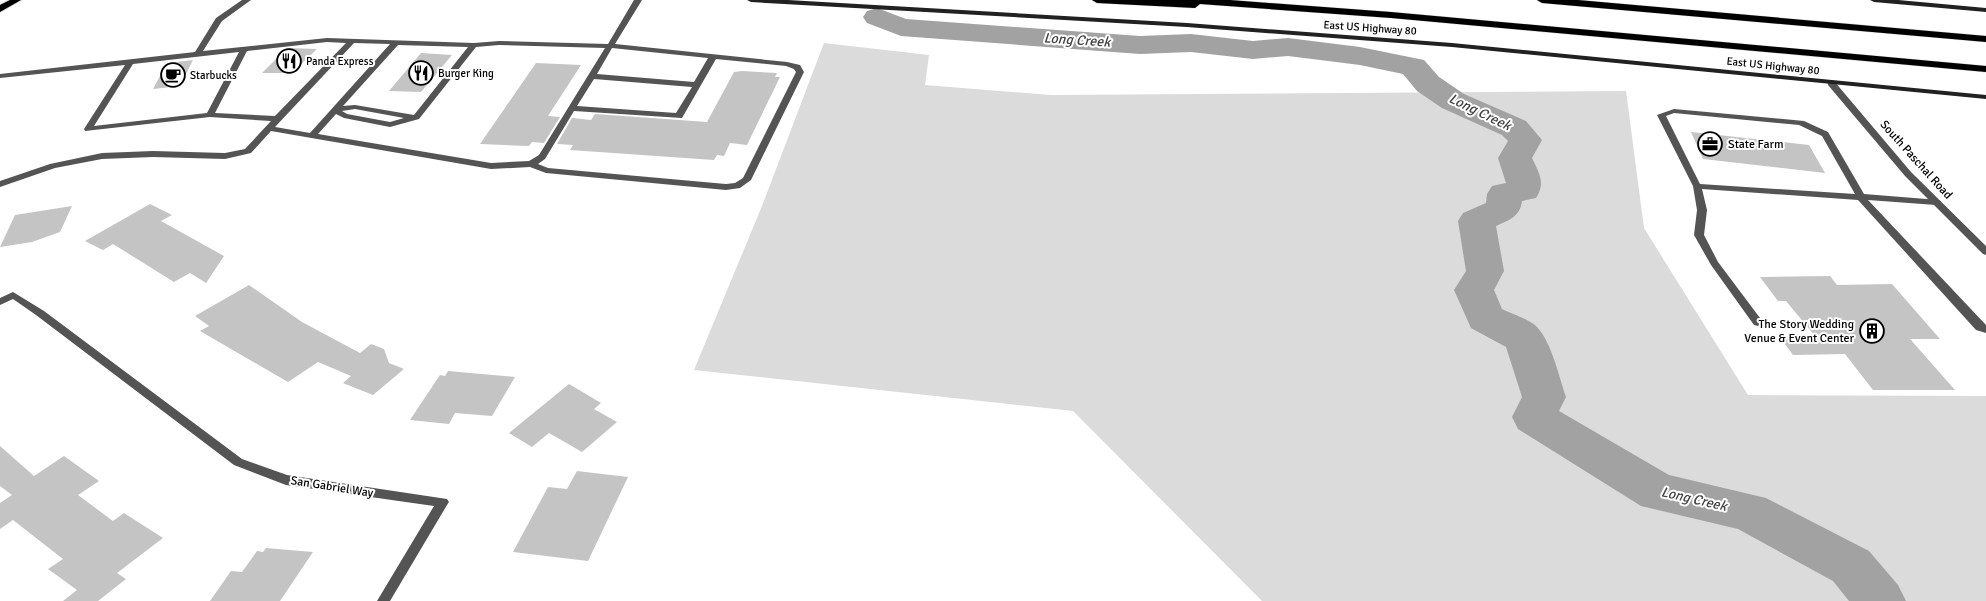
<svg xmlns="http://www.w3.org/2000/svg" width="1986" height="601" font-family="Signika,sans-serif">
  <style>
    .green { fill: #dbdbdb }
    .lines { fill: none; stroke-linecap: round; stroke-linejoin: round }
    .river { fill: #a2a2a2; fill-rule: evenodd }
    .building { fill: #c4c4c4 }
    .primary-casing { stroke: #dbdbdb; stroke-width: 2 }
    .motorway-casing { stroke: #dbdbdb; stroke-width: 1 }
    .service { fill: #545454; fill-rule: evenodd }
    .minor { fill: #545454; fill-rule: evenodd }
    .secondary { fill: #212121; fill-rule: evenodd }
    .primary { fill: #000; fill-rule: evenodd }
    .motorway { fill: #000; fill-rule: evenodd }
    .labels { text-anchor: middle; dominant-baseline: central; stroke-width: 4; stroke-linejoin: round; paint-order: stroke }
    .far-street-label { font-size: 11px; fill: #000; stroke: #fff }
    .far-poi-label { font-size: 11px; fill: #000; stroke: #fff; text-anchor: start }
    .poi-label { font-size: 12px; fill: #000; stroke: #fff; text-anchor: start }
    .street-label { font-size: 12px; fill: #000; stroke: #fff }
    .water-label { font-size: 14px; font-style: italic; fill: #434343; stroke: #fff }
  </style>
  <rect width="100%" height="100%" fill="#fff"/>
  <polygon class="green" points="824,43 929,55 925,85 1051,95 1626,91 1644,228 1748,395 1986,396 1986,601 1262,601 1073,411 694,370 762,206"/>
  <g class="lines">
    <path class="river" d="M877,8L906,19L1140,36L1191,34L1253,41L1288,38L1360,47L1424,60L1439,77L1464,94L1526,121L1542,140L1532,158C1539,173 1546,183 1536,198L1522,201C1520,217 1509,220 1496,226L1504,271L1494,290L1502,309C1512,314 1529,319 1537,327C1552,343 1559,377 1566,397L1559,411L1669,475L1766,498L1869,551L1898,585L1906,601H1849L1833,581L1738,529L1641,506L1518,429L1512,417L1522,397L1506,347L1471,328L1454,290L1466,271L1458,221L1463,213L1486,203L1487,194L1492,186L1506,183L1498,158L1508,141L1502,135L1442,108L1417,91L1403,74L1360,65L1288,56L1253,59L1191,52L1140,54L901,36L867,23L863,17L867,11Z"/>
  </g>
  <g class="building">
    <polygon points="287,48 317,49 292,73 262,73"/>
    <polygon points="421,53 452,55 421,92 389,91"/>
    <polygon points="193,60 180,86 153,89 167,63"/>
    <polygon points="536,63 581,65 548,116 560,117 544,143 532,142 529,146 480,144"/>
    <polygon points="742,71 777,73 775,77 780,77 747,145 730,143 724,156 717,155 714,160 570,150 573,145 557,144 572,118 591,120 595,114 707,122 734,72"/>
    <polygon points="1691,132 1809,145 1825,173 1703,159"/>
    <polygon points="150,204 172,215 161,221 224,256 206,283 190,273 174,282 113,244 103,250 85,241"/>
    <polygon points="72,206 60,232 32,242 0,247 15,215"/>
    <polygon points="1830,276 1837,285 1892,284 1940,339 1910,339 1955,390 1873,390 1845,354 1793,355 1779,336 1815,336 1786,301 1778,301 1760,277"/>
    <polygon points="249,285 302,322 360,353 371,344 384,349 389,363 404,369 373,395 343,383 351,376 318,362 288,382 200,331 209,326 195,316"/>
    <polygon points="448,371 515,377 492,416 455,413 449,424 410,420 440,375 445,376"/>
    <polygon points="569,384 601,403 594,409 617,422 582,452 549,433 532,447 509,433"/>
    <polygon points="0,446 34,476 64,456 99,481 78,495 113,521 124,513 163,538 117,573 126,579 98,601 63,601 77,590 48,569 63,559 13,520 0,529 0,503 12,495 0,486"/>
    <polygon points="577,471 628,477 588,561 513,552 548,487 567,489"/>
    <polygon points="266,548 313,552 280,601 210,601 231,571 242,572 257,551 263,552"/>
  </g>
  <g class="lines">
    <g class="primary-casing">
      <polygon id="primary" points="10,0 21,0 0,12 0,5"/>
    </g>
    <g class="motorway-casing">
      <g id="motorway">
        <polygon points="1092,0 1230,0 1391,12 1986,66 1986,72 1391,18 1200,4 1195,8 1097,3"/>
        <polygon points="1537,0 1578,0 1986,36 1986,42 1542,3"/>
      </g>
    </g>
    <g class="service">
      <path d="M242,0H251L222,21L203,51L327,38L474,43L499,41L608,44L634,0H642L615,44L787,62L800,65L804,72L751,180L740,188L726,190L546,173L530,167L491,169L271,131L251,153L225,159L153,157L102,159L55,168L0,187V181L50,164L102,153L153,151L225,153L245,149L271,121L210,117L85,131L84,129L125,65L0,78V74L195,52L216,18ZM327,42L346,43L275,116L215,113L247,51ZM354,43L390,44L310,133L275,127ZM398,45L468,47L414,115L355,105L343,106ZM499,45L605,48L539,155L529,161L491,163L318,134L336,114L344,118L390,127L419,119L476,47ZM612,48L708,58L694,82L597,74ZM239,52L207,113L94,126L133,64ZM716,59L786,66L794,69L796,72L743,178L735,183L726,184L548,168L538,164L545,159L574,111L682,118ZM594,79L692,87L676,113L577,106ZM355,109L404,118L390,122L347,114L342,111Z"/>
      <path d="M1674,109L1804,121L1828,132L1864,194L1939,200L1941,202L1936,205L1868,200L1986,325V333L1976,330L1858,200L1702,189L1707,210L1704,235L1718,262L1763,322L1758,326L1754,325L1711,265L1694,235L1697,210L1693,186L1657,115ZM1674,113L1799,125L1822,136L1855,194L1700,184L1666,116Z"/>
    </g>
    <g class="minor">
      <polygon points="1828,81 1834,81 1911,172 1986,246 1986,255 1983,254 1905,176 1828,85"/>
      <polygon points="13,292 44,311 242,459 287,475 447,499 449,502 447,505 390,601 377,601 434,506 286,485 234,465 36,315 13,299 0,305 0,298"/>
    </g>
    <g class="secondary">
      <polygon points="747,0 788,0 1187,23 1452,43 1986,95 1986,99 1452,47 1187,27 751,2"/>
      <polygon points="1870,0 1898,0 1986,8 1986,12 1874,2"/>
    </g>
    <use href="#primary" class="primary"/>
    <use href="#motorway" class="motorway"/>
  </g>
  <defs>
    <g id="restaurant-ring" transform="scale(1.25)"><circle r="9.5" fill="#fff" stroke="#000" stroke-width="1.5"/><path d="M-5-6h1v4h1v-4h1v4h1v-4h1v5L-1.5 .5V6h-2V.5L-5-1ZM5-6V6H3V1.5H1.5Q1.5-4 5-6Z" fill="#000"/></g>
    <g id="cafe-ring" transform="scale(1.25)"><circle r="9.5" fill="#fff" stroke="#000" stroke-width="1.5"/><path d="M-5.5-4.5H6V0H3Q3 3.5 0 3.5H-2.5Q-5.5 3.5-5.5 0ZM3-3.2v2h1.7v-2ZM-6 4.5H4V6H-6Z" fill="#000"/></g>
    <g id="office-ring" transform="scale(1.25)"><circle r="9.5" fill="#fff" stroke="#000" stroke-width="1.5"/><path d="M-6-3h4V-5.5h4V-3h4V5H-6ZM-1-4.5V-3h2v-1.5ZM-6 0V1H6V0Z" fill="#000"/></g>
    <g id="building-ring" transform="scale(1.25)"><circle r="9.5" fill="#fff" stroke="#000" stroke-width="1.5"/><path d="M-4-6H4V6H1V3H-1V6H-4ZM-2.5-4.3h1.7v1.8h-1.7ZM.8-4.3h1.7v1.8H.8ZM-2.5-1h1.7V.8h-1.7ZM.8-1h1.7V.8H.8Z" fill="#000"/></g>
  </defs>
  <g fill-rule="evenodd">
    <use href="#restaurant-ring" x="289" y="61"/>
    <use href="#restaurant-ring" x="421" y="73"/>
    <use href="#cafe-ring" x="173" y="75"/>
    <use href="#office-ring" x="1710" y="144"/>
    <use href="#building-ring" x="1872" y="331"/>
  </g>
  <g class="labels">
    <g class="far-street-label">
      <text transform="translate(1370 28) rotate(4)">East US Highway 80</text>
      <text transform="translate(1773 66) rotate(6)">East US Highway 80</text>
    </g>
    <g class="far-poi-label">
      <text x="306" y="61">Panda Express</text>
      <text x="438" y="73">Burger King</text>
      <text x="190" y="75">Starbucks</text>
    </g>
    <g class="poi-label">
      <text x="1728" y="144">State Farm</text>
      <text x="1854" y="324" text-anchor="end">The Story Wedding<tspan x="1854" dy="14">Venue &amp; Event Center</tspan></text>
    </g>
    <g class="street-label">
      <text transform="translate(1916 160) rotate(48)">South Paschal Road</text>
      <text transform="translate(332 487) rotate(9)">San Gabriel Way</text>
    </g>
    <g class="water-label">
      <text transform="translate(1077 40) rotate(4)">Long Creek</text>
      <text transform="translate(1480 112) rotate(26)">Long Creek</text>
      <text transform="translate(1694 499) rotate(13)">Long Creek</text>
    </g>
  </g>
</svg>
